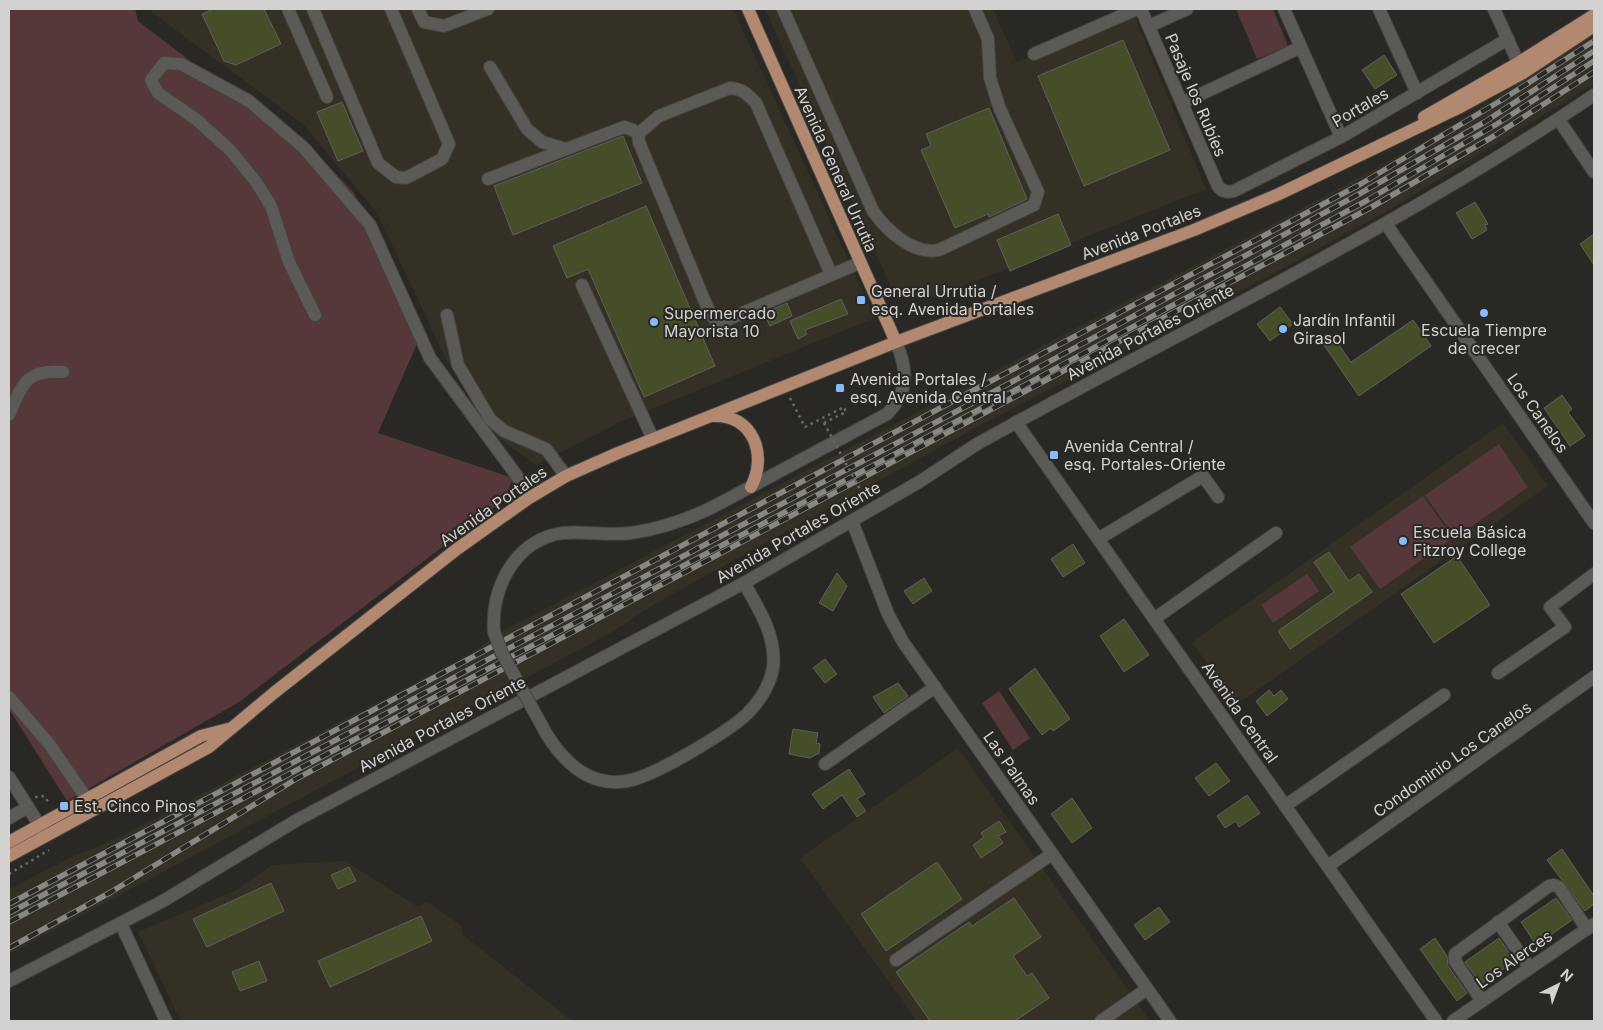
<svg xmlns="http://www.w3.org/2000/svg" width="1603" height="1030" font-family="Inter,sans-serif">
  <style>
    .built { fill: #343026 }
    .green { fill: #56383a }
    .building { fill: #464d29; stroke: #5f605b }
    .lines { fill: none; stroke-linecap: round; stroke-linejoin: round }
    .minor-casing { stroke: #454340; stroke-width: 14 }
    .major-casing { stroke: #454340; stroke-width: 14 }
    .path { stroke: #6b6966; stroke-width: 2.5; stroke-dasharray: 2.5 4; stroke-linecap: butt }
    .minor { stroke: #5c5a56; stroke-width: 12 }
    .major { stroke: #b38870; stroke-width: 12 }
    .rail-casing { stroke: #888784; stroke-width: 5.5 }
    .rail { stroke: #2a2824; stroke-width: 4; stroke-dasharray: 11; stroke-linecap: butt }
    .minor-bridge-casing { stroke: #454340; stroke-width: 14; stroke-linecap: butt }
    .path-bridge { stroke: #6b6966; stroke-width: 2.5; stroke-dasharray: 2.5 4; stroke-linecap: butt }
    .minor-bridge { stroke: #5c5a56; stroke-width: 12 }
    .poi-dot { fill: #89bafc; stroke: #2a2824; stroke-width: 2 }
    .labels { text-anchor: middle; dominant-baseline: central; stroke-width: 4; stroke-linejoin: round; paint-order: stroke }
    .street-label { font-size: 16px; fill: #d3d2d0; stroke: #2a2824 }
    .poi-label { font-size: 16px; fill: #d3d2d0; stroke: #2a2824; text-anchor: start }
  </style>
  <rect width="100%" height="100%" fill="#2a2824"/>
  <g class="built">
    <polygon points="156,9 733,9 875,318 620,422 536,465 492,433 446,359 377,213 303,124 150,11"/>
    <polygon points="765,9 993,9 1017,62 1134,15 1206,189 935,297 894,293"/>
    <polygon points="1594,34 1594,84 1394,207 1269,276 979,426 656,603 614,631 9,954 9,889 74,856 114,840 470,654 505,630 1267,227 1406,152 1475,111"/>
    <polygon points="1503,423 1548,486 1236,705 1192,642"/>
    <polygon points="958,748 1150,1021 917,1021 800,858"/>
    <polygon points="345,861 418,907 427,902 462,926 462,934 572,1021 181,1021 138,932 235,891 272,865"/>
  </g>
  <g class="green">
    <polygon points="9,9 135,9 138,21 193,63 247,95 301,137 354,193 419,339 378,433 513,478 504,500 239,702 67,801 9,709"/>
    <polygon points="1236,9 1273,9 1288,46 1257,59"/>
    <polygon points="1499,444 1528,487 1455,538 1425,495"/>
    <polygon points="1423,496 1453,538 1380,589 1350,547"/>
    <polygon points="1307,574 1319,591 1273,623 1261,605"/>
    <polygon points="999,691 1030,738 1013,750 982,703"/>
  </g>
  <g class="building">
    <polygon points="214,9 264,9 281,44 236,65 224,61 202,14"/>
    <polygon points="1123,40 1170,150 1084,186 1038,76"/>
    <polygon points="1384,55 1397,75 1375,89 1362,70"/>
    <polygon points="342,102 363,151 338,161 317,112"/>
    <polygon points="989,108 1027,199 989,217 988,214 955,228 921,150 931,146 926,134"/>
    <polygon points="623,136 642,183 513,235 494,186"/>
    <polygon points="1475,202 1488,224 1485,225 1487,230 1472,239 1456,213"/>
    <polygon points="646,206 715,366 644,397 588,269 567,278 553,246"/>
    <polygon points="1058,214 1071,245 1010,271 997,240"/>
    <polygon points="1594,234 1594,265 1580,244"/>
    <polygon points="841,299 848,314 805,330 807,334 798,339 790,321"/>
    <polygon points="787,303 792,316 770,326 764,313"/>
    <polygon points="1280,307 1293,324 1270,341 1257,324"/>
    <polygon points="1413,320 1431,346 1359,396 1324,345 1334,338 1351,362"/>
    <polygon points="1562,395 1572,409 1568,412 1585,436 1570,446 1544,408"/>
    <polygon points="1073,544 1085,563 1063,577 1051,559"/>
    <polygon points="1329,552 1349,581 1359,574 1372,592 1290,649 1278,631 1334,592 1314,562"/>
    <polygon points="1457,556 1490,605 1434,643 1401,594"/>
    <polygon points="837,573 847,586 833,611 819,603"/>
    <polygon points="924,578 932,591 913,604 904,591"/>
    <polygon points="1124,619 1149,655 1124,672 1100,636"/>
    <polygon points="825,659 837,674 825,683 813,668"/>
    <polygon points="1035,668 1070,719 1053,731 1051,728 1042,735 1009,689"/>
    <polygon points="898,683 908,696 884,713 873,697"/>
    <polygon points="1269,690 1274,696 1281,690 1288,699 1267,716 1256,701"/>
    <polygon points="793,729 818,733 816,743 820,744 819,753 810,758 789,754"/>
    <polygon points="1216,763 1230,781 1209,796 1195,778"/>
    <polygon points="849,769 865,794 857,799 866,811 857,817 842,795 823,809 812,794"/>
    <polygon points="1247,795 1260,813 1239,827 1236,821 1225,828 1217,816"/>
    <polygon points="1072,798 1092,828 1072,843 1051,814"/>
    <polygon points="999,821 1006,832 998,836 1003,843 981,858 973,845 984,837 981,833"/>
    <polygon points="1562,849 1594,896 1594,904 1585,911 1547,860"/>
    <polygon points="937,862 962,899 886,951 861,914"/>
    <polygon points="349,867 356,881 338,889 331,875"/>
    <polygon points="271,883 284,911 207,947 193,919"/>
    <polygon points="1014,898 1041,937 1013,956 1027,976 1032,973 1049,998 1015,1021 930,1021 896,972 969,922 972,926"/>
    <polygon points="1556,898 1572,920 1536,945 1521,922"/>
    <polygon points="1159,907 1170,922 1145,940 1134,925"/>
    <polygon points="421,916 432,941 330,987 318,961"/>
    <polygon points="1435,938 1447,956 1448,966 1467,993 1457,1001 1420,949"/>
    <polygon points="1499,938 1515,961 1481,984 1465,962"/>
    <polygon points="259,961 267,981 240,991 232,972"/>
  </g>
  <g class="lines">
    <g class="minor-casing">
      <g id="minor">
        <polyline points="288,9 327,97"/>
        <polyline points="313,9 378,163 396,177 406,178 442,159 449,144 391,9"/>
        <polyline points="418,9 424,22 444,26 488,9"/>
        <path d="M783,9L873,211C887,231 913,255 939,250L1034,205L1038,192L1000,109L990,78L988,39L975,9"/>
        <path d="M1141,9L1217,184C1220,191 1226,193 1234,191L1341,137L1508,39"/>
        <polyline points="1284,9 1341,137"/>
        <polyline points="1379,9 1417,93"/>
        <polyline points="1494,9 1523,73"/>
        <polyline points="1149,26 1187,9"/>
        <polyline points="1034,54 1137,9"/>
        <polyline points="490,67 527,129 542,142 566,149"/>
        <polyline points="1182,103 1301,47"/>
        <polyline points="1559,120 1594,172"/>
        <path d="M638,134L659,116L730,88C743,89 747,94 756,103L831,274"/>
        <polyline points="488,179 624,127 633,130 638,134 639,142 710,314 716,320 724,321 859,263"/>
        <polyline points="1386,224 1594,523"/>
        <polyline points="582,285 653,439"/>
        <polyline points="315,315 289,262 271,206 256,182 231,151 197,120 158,93 151,80 164,63 181,64 249,101 304,148 370,225 430,358 517,476 529,498"/>
        <polyline points="447,315 458,365 490,419 504,431 546,449 566,476"/>
        <path d="M9,415C23,384 25,369 63,372"/>
        <polyline points="1016,422 1436,1021"/>
        <polyline points="852,521 888,614 903,642 1170,1021"/>
        <polyline points="1098,539 1203,476 1218,497"/>
        <polyline points="1154,619 1276,533"/>
        <path d="M494,632C490,588 516,539 563,533C586,531 608,536 631,533C659,529 686,520 711,508L887,414C909,392 908,370 896,342"/>
        <polyline points="1498,673 1565,627 1550,607 1594,574"/>
        <polyline points="9,697 50,745 87,799"/>
        <path d="M547,735C561,757 579,777 605,781C615,783 626,782 635,779C660,772 728,732 747,714C759,702 770,685 773,668C777,637 759,609 744,583"/>
        <polyline points="825,764 935,687"/>
        <polyline points="9,777 45,834"/>
        <polyline points="1285,806 1444,695"/>
        <polyline points="9,818 28,807"/>
        <polyline points="1328,866 1594,677"/>
        <polyline points="1498,922 1530,968"/>
        <polyline points="121,924 166,1021"/>
        <polyline points="896,960 1052,854"/>
        <path d="M9,981L163,901L297,820L744,583L919,482L977,444C1184,329 1398,228 1594,95"/>
        <polyline points="1482,1001 1455,961 1455,954 1549,886 1554,885 1559,887 1587,929"/>
        <polyline points="1101,1021 1147,989"/>
        <polyline points="1453,1021 1594,924"/>
      </g>
    </g>
    <g class="major-casing">
      <g id="major">
        <polyline points="748,9 896,342"/>
        <polyline points="1424,117 1518,63 1594,15"/>
        <path d="M713,416C753,414 768,455 751,487"/>
        <polyline points="9,842 201,736 228,729"/>
        <polyline points="9,856 209,747 275,692 457,549 529,498 566,476 618,453 896,342 1194,230 1279,194 1460,107 1523,73 1594,26"/>
      </g>
    </g>
    <g class="path">
      <polyline points="790,398 805,427 844,407 846,412 824,423"/>
      <polyline points="853,506 851,502 863,495"/>
      <polyline points="35,797 44,796 50,804"/>
      <polyline points="9,874 49,850"/>
    </g>
    <use href="#minor" class="minor"/>
    <use href="#major" class="major"/>
    <g class="rail-casing">
      <g id="rail">
        <polyline points="9,904 1359,185 1500,101 1594,41"/>
        <polyline points="9,913 995,391 1361,193 1483,123 1594,51"/>
        <polyline points="9,922 999,399 1366,201 1497,124 1594,61"/>
        <polyline points="9,948 111,892 296,779 1370,208 1494,136 1594,72"/>
      </g>
    </g>
    <use href="#rail" class="rail"/>
    <g class="minor-bridge-casing">
      <polyline id="minor-bridge" points="494,632 502,653 547,735"/>
    </g>
    <polyline class="path-bridge" points="824,423 863,495"/>
    <use href="#minor-bridge" class="minor-bridge"/>
  </g>
  <g class="poi-dot">
    <rect x="856" y="295" width="10" height="10" rx="2.5"/>
    <circle cx="1484" cy="313" r="5"/>
    <circle cx="654" cy="322" r="5"/>
    <circle cx="1283" cy="329" r="5"/>
    <rect x="835" y="383" width="10" height="10" rx="2.5"/>
    <rect x="1049" y="450" width="10" height="10" rx="2.5"/>
    <circle cx="1403" cy="541" r="5"/>
    <rect x="59" y="801" width="10" height="10" rx="2.5"/>
  </g>
  <g class="labels">
    <g class="street-label">
      <text transform="translate(1196 95) rotate(67)">Pasaje los Rubíes</text>
      <text transform="translate(1360 107) rotate(-30)">Portales</text>
      <text transform="translate(836 169) rotate(66)">Avenida General Urrutia</text>
      <text transform="translate(1141 232) rotate(-21)">Avenida Portales</text>
      <text transform="translate(1150 332) rotate(-28)">Avenida Portales Oriente</text>
      <text transform="translate(1538 413) rotate(55)">Los Canelos</text>
      <text transform="translate(493 506) rotate(-35)">Avenida Portales</text>
      <text transform="translate(798 532) rotate(-30)">Avenida Portales Oriente</text>
      <text transform="translate(1240 712) rotate(55)">Avenida Central</text>
      <text transform="translate(442 724) rotate(-28)">Avenida Portales Oriente</text>
      <text transform="translate(1452 759) rotate(-35)">Condominio Los Canelos</text>
      <text transform="translate(1012 768) rotate(55)">Las Palmas</text>
      <text transform="translate(1514 959) rotate(-35)">Los Alerces</text>
    </g>
    <g class="poi-label">
      <text x="871" y="291">General Urrutia /<tspan x="871" dy="18">esq. Avenida Portales</tspan></text>
      <text x="664" y="313">Supermercado<tspan x="664" dy="18">Mayorista 10</tspan></text>
      <text x="1293" y="320">Jardín Infantil<tspan x="1293" dy="18">Girasol</tspan></text>
      <text x="1484" y="330" text-anchor="middle">Escuela Tiempre<tspan x="1484" dy="18">de crecer</tspan></text>
      <text x="850" y="379">Avenida Portales /<tspan x="850" dy="18">esq. Avenida Central</tspan></text>
      <text x="1064" y="446">Avenida Central /<tspan x="1064" dy="18">esq. Portales-Oriente</tspan></text>
      <text x="1413" y="532">Escuela Básica<tspan x="1413" dy="18">Fitzroy College</tspan></text>
      <text x="74" y="806">Est. Cinco Pinos</text>
    </g>
  </g>
  <rect width="1603" height="1030" fill="none" stroke="#d3d2d0" stroke-width="20"/>
  <g transform="translate(1558 985) rotate(42)" stroke="#2a2824" stroke-width="4" paint-order="stroke">
  <path d="M0-4L9 19L0 12L-9 19Z" fill="#d3d2d0"/>
  <text y="-8" font-size="14" font-weight="bold" text-anchor="middle" fill="#d3d2d0">N</text>
  </g>
</svg>
